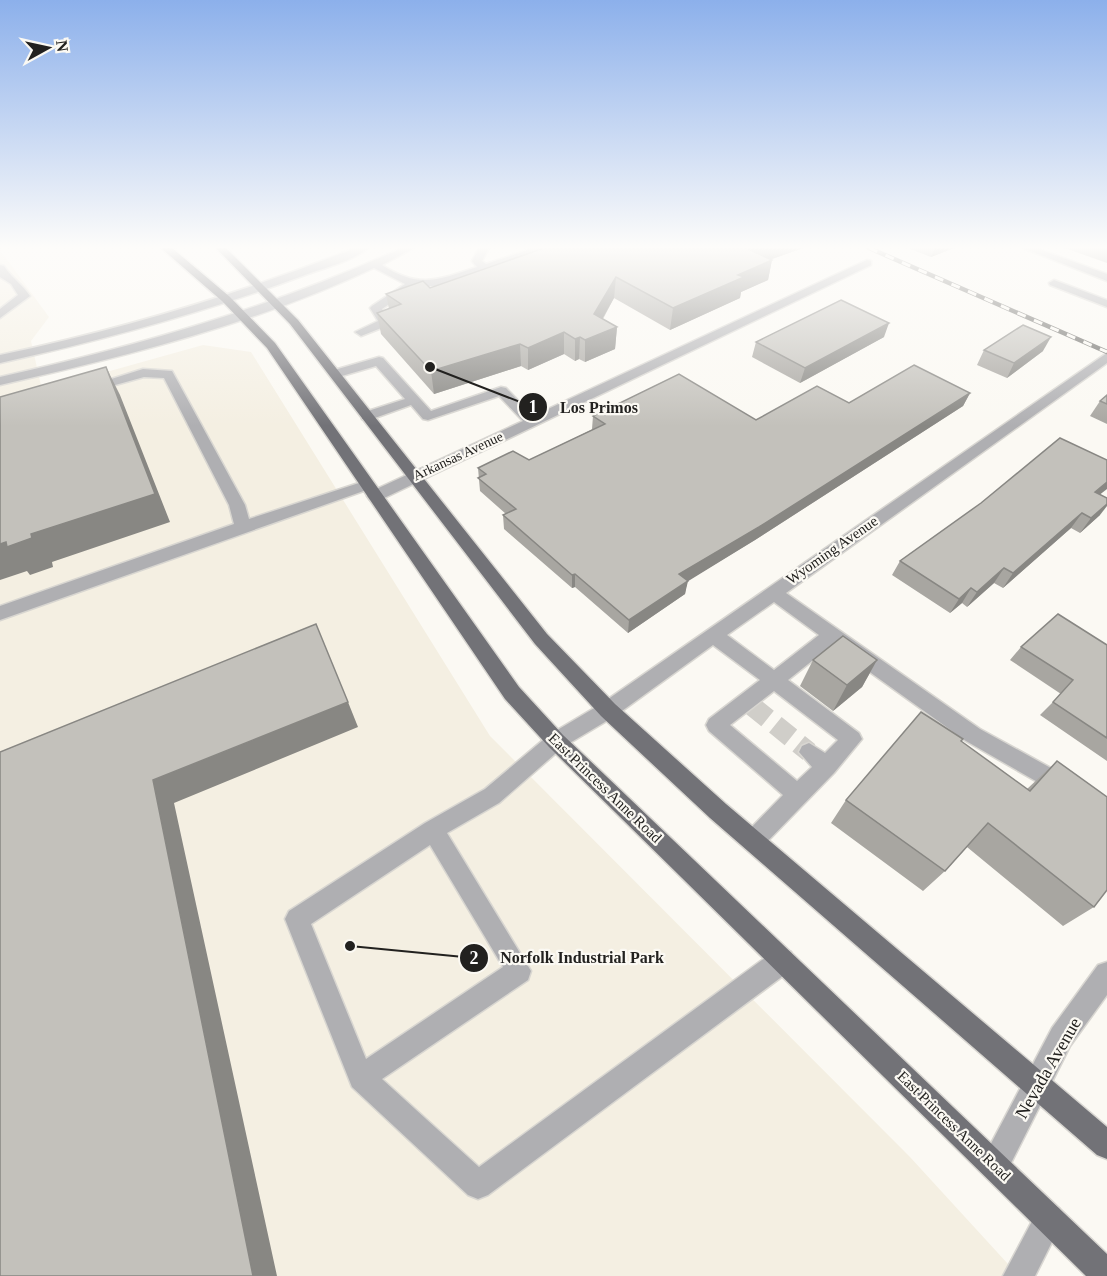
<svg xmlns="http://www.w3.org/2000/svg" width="1107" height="1276" font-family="'Times New Roman',serif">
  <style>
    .built { fill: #f4efe2 }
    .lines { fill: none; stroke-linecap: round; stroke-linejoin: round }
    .minor-tunnel { stroke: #d0cec9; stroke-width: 20; stroke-dasharray: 20 10; stroke-linecap: butt }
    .minor-casing { stroke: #d8d6d1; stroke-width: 3 }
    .major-casing { stroke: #d8d6d1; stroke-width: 3 }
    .minor { fill: #afafb2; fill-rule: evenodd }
    .major { fill: #727277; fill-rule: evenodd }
    .rail-casing { stroke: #656460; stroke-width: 4.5 }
    .rail { stroke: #fbf9f3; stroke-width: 3; stroke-dasharray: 9; stroke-linecap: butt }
    .wall { fill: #a8a6a1 }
    .shaded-wall { fill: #888783 }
    .building { fill: #c3c1bb; stroke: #888783; stroke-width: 1.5 }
    .labels { text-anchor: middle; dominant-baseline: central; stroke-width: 4.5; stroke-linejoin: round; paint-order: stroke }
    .far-street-label { font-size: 14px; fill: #22211f; stroke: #fbf9f3 }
    .street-label { font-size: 15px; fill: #22211f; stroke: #fbf9f3 }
    .near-street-label { font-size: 18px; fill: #22211f; stroke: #fbf9f3 }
    .leader { fill: none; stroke: #22211f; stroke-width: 2 }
    .callout-dot { fill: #22211f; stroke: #fbf9f3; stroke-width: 2 }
    .mark-label { font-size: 18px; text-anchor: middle; font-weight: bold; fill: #fff }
    .callout-label { font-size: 16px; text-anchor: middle; font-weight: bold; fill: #22211f; stroke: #fbf9f3; stroke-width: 4.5; stroke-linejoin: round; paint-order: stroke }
  </style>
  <rect width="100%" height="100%" fill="#fbf9f3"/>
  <polygon class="built" points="0,250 49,317 31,341 42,390 203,345 251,352 490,736 910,1157 1019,1276 0,1276"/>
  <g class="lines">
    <polyline class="minor-tunnel" points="752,706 809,752"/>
    <g class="minor-casing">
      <g id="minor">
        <path d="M355,248H368C353,261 324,268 305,275C206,312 104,340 0,363V355C122,329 240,294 355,248Z"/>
        <path d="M402,248H414L382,265C419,289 438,280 477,267L472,261L479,248H489L482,261L486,264L534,248H548L442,286H412L411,289L382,309L391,323L389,325L361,336L355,332L378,321L370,308L372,306L405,284L374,268C255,324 127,356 0,385V377C138,346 273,307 402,248Z"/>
        <polygon points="1023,248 1036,248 1107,274 1107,281"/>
        <polygon points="867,260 871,261 871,265 380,500 370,500 367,496 370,492 523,421 499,396 428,420 423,419 411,405 372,419 362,419 362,413 405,399 376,366 335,378 329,374 331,371 379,357 383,358 431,411 501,387 506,388 533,416"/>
        <path d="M0,265L4,266C11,277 22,284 30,296L0,318V309L18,295L11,284L0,277Z"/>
        <polygon points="1054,280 1107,300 1107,307 1050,285 1049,283"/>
        <path d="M1107,353V363L786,593L980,729L1069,778L1072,785L1069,792L1062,794L1055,792L966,741L832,645L788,680L859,733L862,739L834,773L761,848L753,852L745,848L742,841L745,834L783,795L709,731L706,725L709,719L760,680L713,645L615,716L563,747L499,803L447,833L531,971L528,980L382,1079L479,1167L773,952L782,949L791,952L794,961L791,970L488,1195L478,1199L468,1195L352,1087L285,919L289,911L425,823L485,789L549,735L601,704ZM774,602L819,635L774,670L727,635ZM774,691L838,740L825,753L809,743L802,746L799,752L812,767L797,781L730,725ZM430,845L503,967L366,1059L311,924Z"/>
        <polygon points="143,369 172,371 245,505 249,519 362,482 372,482 374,485 372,488 0,620 0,606 234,524 229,505 164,378 144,377 90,392 83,388"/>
        <polygon points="1107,962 1107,995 1070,1046 1005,1175 995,1179 985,1175 981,1165 985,1155 1052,1028 1098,965"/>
        <polygon points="1049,1203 1059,1208 1064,1218 1035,1276 1003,1276 1039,1208"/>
      </g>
    </g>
    <g class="major-casing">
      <g id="major">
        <polygon points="161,248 172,248 230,297 275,343 519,687 563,735 1107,1254 1107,1276 1086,1276 549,747 505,699 267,348 222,301"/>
        <polygon points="216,248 226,248 298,320 547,634 615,704 726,804 1107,1127 1107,1159 1097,1155 710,818 601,716 535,644 290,324"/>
      </g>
    </g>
    <use href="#minor" class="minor"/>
    <use href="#major" class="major"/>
    <g class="rail-casing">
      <polyline id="rail" points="869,248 1107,352"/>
    </g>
    <use href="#rail" class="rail"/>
  </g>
  <g class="wall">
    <polygon points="544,248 803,248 772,259 768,280 741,292 740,298 670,330 614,298 603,319 617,327 615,349 585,362 579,359 575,361 564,354 528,370 521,366 434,394 381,334 377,313 389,309 386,294 430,288"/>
    <polygon points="908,248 954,248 931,257"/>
    <polygon points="1065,248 1107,248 1107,263"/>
    <polygon points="884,337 800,383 752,357 756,342"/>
    <polygon points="984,350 1043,351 1007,378 977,365"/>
    <polygon points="970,393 963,406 755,540 687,581 685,594 628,633 575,587 572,588 504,529 503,515 506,514 480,491 478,468 529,460 593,429 592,429 593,416 756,420 849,403"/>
    <polygon points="1107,395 1107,424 1090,416 1100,401"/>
    <polygon points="1100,494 1100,515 1080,533 1071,528 1003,588 994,583 967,607 962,603 950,613 892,575 900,561"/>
    <polygon points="1107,645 1107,761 1040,715 1061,694 1010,660 1021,647"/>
    <polygon points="813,660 877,660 862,687 833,711 800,686"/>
    <polygon points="961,742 1027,789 1057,761 1094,907 1063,926 967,847 945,871 923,891 831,823 846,800"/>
  </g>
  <g class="shaded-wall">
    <polygon points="752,248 803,248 744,269 748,249"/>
    <polygon points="935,248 954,248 931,257"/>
    <polygon points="772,260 768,280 741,292 740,298 670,330 673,308 738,275"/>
    <polygon points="616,277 614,298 593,335 594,314"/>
    <polygon points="889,323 884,337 800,383 805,368"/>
    <polygon points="617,327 615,349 585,362 585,340"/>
    <polygon points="564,332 564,354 528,370 528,348"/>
    <polygon points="580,337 579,359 575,361 575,339"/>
    <polygon points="1051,337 1043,351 1007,378 1014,363"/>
    <polygon points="520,344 521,366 434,394 431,371"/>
    <polygon points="106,367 120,395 170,522 52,562 53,567 30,575 27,571 0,580 0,544"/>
    <polygon points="970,393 963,406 755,540 677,588 679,574"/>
    <polygon points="1107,482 1107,489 1084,507 1095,492"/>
    <polygon points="1107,504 1107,506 1100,515 1080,533 1091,518"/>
    <polygon points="1082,513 1071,528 1003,588 1013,573"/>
    <polygon points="1004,568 994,583 967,607 977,592"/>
    <polygon points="575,574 575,587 572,588 572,575"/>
    <polygon points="688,581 685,594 628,633 629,620"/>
    <polygon points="971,588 962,603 950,613 959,599"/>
    <polygon points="877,660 862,687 833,711 847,685"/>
    <polygon points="348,702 358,727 174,803 277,1276 253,1276 153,780"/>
  </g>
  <g class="building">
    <polygon points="544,248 752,248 748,249 772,260 738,275 744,277 673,308 616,277 594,314 617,327 585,340 580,337 575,339 564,332 528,348 520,344 431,371 377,313 401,304 386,294 423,281 430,288"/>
    <polygon points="841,300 889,323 805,368 756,342"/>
    <polygon points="1023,325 1051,337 1014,363 984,350"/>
    <polygon points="914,365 970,393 759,527 679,574 688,581 629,620 575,574 572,575 503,515 516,509 478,478 486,474 478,468 513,451 529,460 605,424 593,416 679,374 756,420 817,386 849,403"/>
    <polygon points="106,367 155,494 31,534 32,538 7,547 6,542 0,544 0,397"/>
    <polygon points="1107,395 1107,404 1100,401"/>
    <polygon points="1060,438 1107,460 1107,482 1095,492 1107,498 1107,504 1091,518 1082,513 1013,573 1004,568 977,592 971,588 959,599 900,561 981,503"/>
    <polygon points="1058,614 1107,645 1107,738 1053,702 1073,680 1021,647"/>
    <polygon points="316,624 348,702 153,780 253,1276 0,1276 0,752"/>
    <polygon points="843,636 877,660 847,685 813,660"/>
    <polygon points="921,712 963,739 961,741 1030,791 1057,761 1107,797 1107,890 1094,907 988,823 945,871 846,800"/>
  </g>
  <linearGradient id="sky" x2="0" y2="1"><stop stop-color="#8cb0eb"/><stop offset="0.58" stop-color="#fdfcfa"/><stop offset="1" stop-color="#fdfcfa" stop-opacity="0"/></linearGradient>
  <rect width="1107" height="426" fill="url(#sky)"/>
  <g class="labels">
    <g class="far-street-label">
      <text transform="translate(458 456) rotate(-25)">Arkansas Avenue</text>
    </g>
    <g class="street-label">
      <text transform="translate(832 550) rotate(-35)">Wyoming Avenue</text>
      <text transform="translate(605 788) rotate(44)">East Princess Anne Road</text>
      <text transform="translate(954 1126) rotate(44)">East Princess Anne Road</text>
    </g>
    <g class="near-street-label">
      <text transform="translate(1048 1068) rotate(-60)">Nevada Avenue</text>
    </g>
  </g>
  <path class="leader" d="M430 367L533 407M350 946L474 958"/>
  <g class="callout-dot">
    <circle cx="430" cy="367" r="6"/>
    <circle cx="350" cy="946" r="6"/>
    <circle cx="533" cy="407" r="15"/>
    <circle cx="474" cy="958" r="15"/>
  </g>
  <g class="mark-label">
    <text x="533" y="413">1</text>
    <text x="474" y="964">2</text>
  </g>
  <g class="callout-label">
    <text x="599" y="413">Los Primos</text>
    <text x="582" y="963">Norfolk Industrial Park</text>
  </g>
  <g transform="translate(48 48) rotate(82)" stroke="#fbf9f3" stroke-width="4.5" paint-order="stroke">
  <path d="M0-4.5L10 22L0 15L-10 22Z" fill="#22211f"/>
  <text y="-9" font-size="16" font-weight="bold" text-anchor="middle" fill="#22211f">N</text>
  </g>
</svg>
